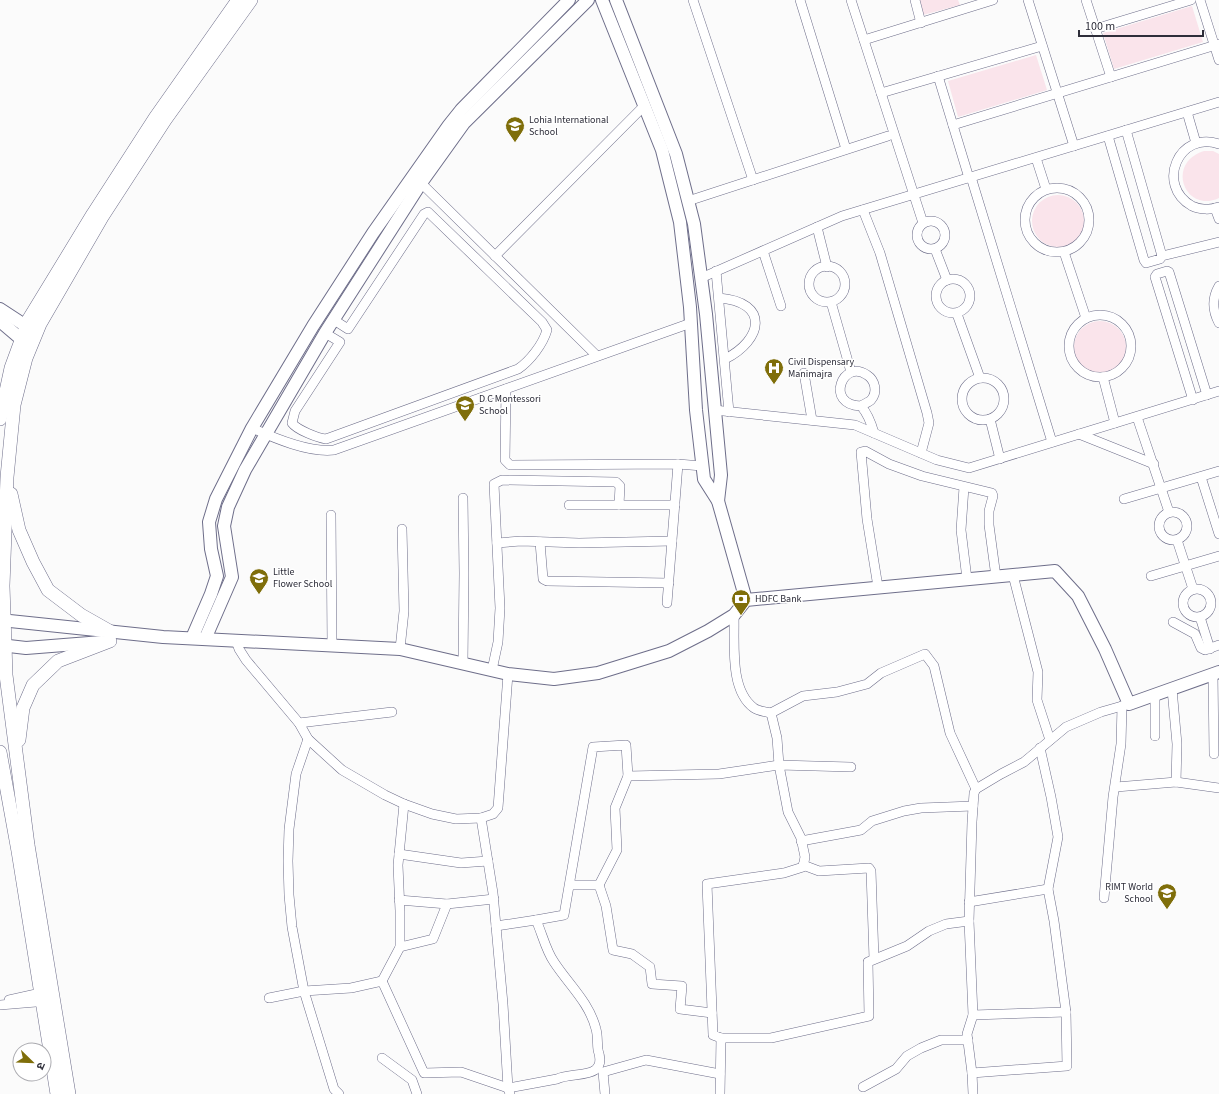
<svg xmlns="http://www.w3.org/2000/svg" width="1219" height="1094" font-family="'Source Sans 3','Noto Sans Devanagari',sans-serif">
  <style>
    .green { fill: #fae4eb }
    .lines { fill: none; stroke-linecap: round; stroke-linejoin: round }
    .minor-casing { stroke: #6e6e8a; stroke-width: 10 }
    .tertiary-casing { stroke: #6e6e8a; stroke-width: 14 }
    .secondary-casing { stroke: #6e6e8a; stroke-width: 14 }
    .minor { stroke: #fff; stroke-width: 9 }
    .tertiary { stroke: #fff; stroke-width: 12 }
    .secondary { stroke: #fff; stroke-width: 13 }
    .labels { text-anchor: middle; dominant-baseline: central; stroke-width: 3; stroke-linejoin: round; paint-order: stroke }
    .poi-label { font-size: 10px; fill: #2e2e3a; stroke: #fff; text-anchor: start }
  </style>
  <rect width="100%" height="100%" fill="#fbfbfb"/>
  <g class="green">
    <polygon points="920,0 958,0 960,5 923,15"/>
    <polygon points="1192,6 1203,42 1114,69 1103,33"/>
    <polygon points="1036,55 1047,90 958,117 948,81"/>
    <path d="M1204,151H1213L1219,154V198C1185,214 1165,163 1204,151Z"/>
    <circle cx="1058" cy="221" r="26"/>
    <circle cx="1100" cy="347" r="26"/>
  </g>
  <g class="lines">
    <g class="minor-casing">
      <g id="minor">
        <polyline points="693,0 753,180"/>
        <polyline points="800,0 846,149"/>
        <polyline points="851,0 923,223"/>
        <polyline points="915,0 921,23"/>
        <polyline points="1028,0 1074,146"/>
        <polyline points="1086,0 1111,77"/>
        <polyline points="1200,0 1219,60"/>
        <polyline points="1095,29 1191,0"/>
        <polyline points="864,40 993,0"/>
        <polyline points="938,76 969,178"/>
        <polyline points="881,93 1042,46"/>
        <polyline points="1187,112 1196,143"/>
        <polyline points="953,125 1219,44"/>
        <polyline points="1126,130 1162,256"/>
        <polyline points="1108,136 1144,260 1146,263 1160,259 1162,256 1219,242"/>
        <path d="M1219,144C1179,130 1155,185 1192,206C1200,210 1211,210 1219,207"/>
        <polyline points="1036,158 1046,189"/>
        <polyline points="971,177 1052,442"/>
        <polyline points="421,183 597,356"/>
        <circle cx="1057" cy="220" r="32"/>
        <polyline points="688,201 888,136"/>
        <polyline points="1215,208 1219,219"/>
        <polyline points="863,210 880,253 927,413 929,423 921,453"/>
        <circle cx="931" cy="235" r="14"/>
        <polyline points="817,227 827,267"/>
        <polyline points="935,249 947,280"/>
        <polyline points="763,251 781,306"/>
        <polyline points="1064,252 1086,318"/>
        <polyline points="495,256 644,106"/>
        <circle cx="827" cy="284" r="18"/>
        <polyline points="716,271 729,412"/>
        <polyline points="701,278 842,216 1219,102"/>
        <circle cx="953" cy="296" r="17"/>
        <path d="M1219,286C1212,298 1212,310 1219,323"/>
        <path d="M719,298C770,302 763,340 725,359"/>
        <polyline points="831,302 851,372"/>
        <polyline points="957,314 980,378"/>
        <circle cx="1100" cy="346" r="31"/>
        <path d="M325,333L340,342L295,411L292,423C297,430 318,438 326,439L518,369C530,361 543,344 547,330L542,322L428,212L424,214L348,329L334,320"/>
        <polyline points="804,373 812,420"/>
        <polyline points="1103,377 1115,423"/>
        <circle cx="983" cy="399" r="21"/>
        <polyline points="506,389 505,460 510,465 678,464 702,466"/>
        <polyline points="1193,400 1155,277 1157,274 1167,271 1169,272 1207,395"/>
        <path d="M861,406C864,404 869,402 871,400C878,392 875,380 867,375C843,358 824,405 861,406C868,414 871,422 874,433"/>
        <polyline points="714,410 855,425 937,460 969,468 1219,391"/>
        <polyline points="1137,417 1169,512"/>
        <polyline points="990,419 1000,459"/>
        <path d="M252,428C274,438 309,453 334,450L691,323"/>
        <polyline points="1079,434 1154,464"/>
        <polyline points="1201,477 1219,534"/>
        <polyline points="964,487 961,530 967,579"/>
        <polyline points="463,498 464,573 463,663"/>
        <polyline points="1124,499 1219,471"/>
        <polyline points="569,505 675,505"/>
        <circle cx="1173" cy="526" r="14"/>
        <polyline points="331,515 332,646"/>
        <polyline points="1177,540 1193,589"/>
        <polyline points="540,542 543,579 547,581 669,583"/>
        <polyline points="497,543 521,541 579,543 672,541"/>
        <polyline points="1013,575 1038,672 1037,700 1050,740"/>
        <polyline points="1151,576 1219,556"/>
        <polyline points="878,587 867,519 861,452 865,451 889,464 922,476 992,493 993,496 989,511 989,525 996,577"/>
        <circle cx="1197" cy="603" r="14"/>
        <polyline points="667,603 678,464"/>
        <polyline points="1200,617 1210,649"/>
        <polyline points="1173,622 1195,634 1201,648 1205,650 1219,645"/>
        <polyline points="236,641 239,649 246,660 299,723 308,739 342,770 385,795 404,804 432,814 456,819 481,818"/>
        <polyline points="400,649 404,611 402,529"/>
        <polyline points="492,670 498,642 500,608 494,484 502,480 616,482 620,486 619,505"/>
        <polyline points="508,674 498,808 493,814 481,818 493,893 503,1004 508,1088 510,1094"/>
        <polyline points="1213,674 1214,754"/>
        <polyline points="1172,689 1177,744 1176,782"/>
        <polyline points="1155,694 1155,736"/>
        <polyline points="771,713 803,696 837,692 867,684 881,673 925,654 934,666 950,733 976,789"/>
        <polyline points="299,723 392,712"/>
        <polyline points="1116,787 1176,782 1219,788"/>
        <polyline points="801,841 861,830 872,821 904,811 921,808 973,806"/>
        <polyline points="399,854 461,863 488,861"/>
        <polyline points="803,865 819,871 869,868 871,871 874,959"/>
        <polyline points="570,885 599,885 617,850 615,808 628,776 719,774 779,765 851,767"/>
        <polyline points="599,885 606,906 613,950 632,954 650,967 652,984 682,986 680,1009 712,1013"/>
        <polyline points="1104,898 1113,797 1121,744 1122,706"/>
        <polyline points="399,900 447,904 494,899"/>
        <polyline points="969,902 1048,889"/>
        <polyline points="536,920 564,915 593,747 626,745 628,776"/>
        <polyline points="400,947 433,939 447,904"/>
        <polyline points="382,981 400,947 400,911 398,865 404,804"/>
        <polyline points="269,998 304,991 292,927 289,895 288,861 289,829 296,774 308,739"/>
        <polyline points="9,1000 45,992"/>
        <polyline points="0,1005 48,1001"/>
        <polyline points="973,1015 1066,1012"/>
        <path d="M721,1038L713,1035L707,884L784,873L803,867L805,857L801,838L788,812L779,765L777,738L771,713C766,712 758,711 754,708C729,690 735,643 734,615"/>
        <polyline points="382,1058 412,1080 417,1094"/>
        <polyline points="972,1073 1067,1066 1066,1012 1054,921 1048,889 1058,837 1051,797 1040,748"/>
        <polyline points="863,1087 896,1069 907,1056 921,1048 941,1040 968,1040"/>
        <path d="M339,1094L334,1089L304,991L351,988L382,981L424,1073L461,1072L508,1088L557,1079C567,1074 587,1076 595,1070C602,1065 600,1056 598,1050C597,1043 598,1036 596,1029C589,1002 569,985 554,962C546,951 542,933 536,920L496,926"/>
        <polyline points="605,1094 603,1072 646,1060 720,1074"/>
        <polyline points="720,1094 721,1038 771,1038 869,1016 868,962 907,946 929,931 946,924 969,921"/>
        <polyline points="973,1094 972,1073 967,1034 973,1015 969,921 972,822 974,793 976,789 1001,774 1024,762 1066,727 1101,712 1129,704"/>
      </g>
    </g>
    <g class="tertiary-casing">
      <g id="tertiary">
        <polyline points="602,0 662,150 680,222 690,307 696,410 704,479 718,501 746,600"/>
        <polyline points="616,0 676,154 694,224 706,314 721,475 718,501"/>
        <polyline points="0,309 26,326"/>
        <polyline points="0,321 21,339"/>
        <polyline points="0,620 163,637 400,649 508,674 554,679 598,673 669,651 708,631 734,615 746,600 1055,571 1078,596 1105,649 1129,704 1219,672"/>
        <polyline points="192,638 211,594 217,576 211,549 209,522 216,499 252,428 313,326 373,233 449,125 461,110 569,0"/>
        <polyline points="205,639 232,577 224,526 228,507 245,470 266,434 325,333 421,183 464,123 588,0"/>
        <polyline points="0,645 26,648 102,642"/>
      </g>
    </g>
    <g class="secondary-casing">
      <g id="secondary">
        <polyline points="0,419 11,368 29,319 93,214 155,118 238,0"/>
        <polyline points="11,494 19,530 33,562 48,590 81,615 111,632"/>
        <polyline points="19,740 23,708 33,685 58,661 110,641"/>
        <polyline points="0,752 18,851 57,1094"/>
        <polyline points="69,1094 28,845 6,675 3,586 7,477 14,405 26,358 40,324 102,217 165,120 251,0"/>
      </g>
    </g>
    <use href="#minor" class="minor"/>
    <use href="#tertiary" class="tertiary"/>
    <use href="#secondary" class="secondary"/>
  </g>
  <defs>
    <g id="school-pin" transform="scale(1)"><path d="M0 17L-7.5 6A9.5 9.5 0 1 1 7.5 6Z" fill="#7f6e0a" stroke="#fff"/><path d="M0-5L7-2L0 1L-7-2ZM-4 1L0 2.5L4 1V4Q0 6-4 4Z" fill="#fff"/></g>
    <g id="hospital-pin" transform="scale(1)"><path d="M0 17L-7.5 6A9.5 9.5 0 1 1 7.5 6Z" fill="#7f6e0a" stroke="#fff"/><path d="M-5-5h3v3.5h4V-5h3V5h-3V1.5h-4V5h-3Z" fill="#fff"/></g>
    <g id="bank-pin" transform="scale(1)"><path d="M0 17L-7.5 6A9.5 9.5 0 1 1 7.5 6Z" fill="#7f6e0a" stroke="#fff"/><path d="M-6-4H6V4H-6ZM0-2.3a2.3 2.3 0 1 0 0 4.6a2.3 2.3 0 1 0 0-4.6Z" fill="#fff"/></g>
  </defs>
  <g fill-rule="evenodd">
    <use href="#school-pin" x="515" y="126"/>
    <use href="#hospital-pin" x="774" y="368"/>
    <use href="#school-pin" x="465" y="405"/>
    <use href="#school-pin" x="259" y="578"/>
    <use href="#bank-pin" x="741" y="599"/>
    <use href="#school-pin" x="1167" y="893"/>
  </g>
  <g class="labels">
    <g class="poi-label">
      <text x="529" y="120">Lohia International<tspan x="529" dy="12">School</tspan></text>
      <text x="788" y="362">Civil Dispensary<tspan x="788" dy="12">Manimajra</tspan></text>
      <text x="479" y="399">D C Montessori<tspan x="479" dy="12">School</tspan></text>
      <text x="273" y="572">Little<tspan x="273" dy="12">Flower School</tspan></text>
      <text x="755" y="599">HDFC Bank</text>
      <text x="1153" y="887" text-anchor="end">RIMT World<tspan x="1153" dy="12">School</tspan></text>
    </g>
  </g>
  <g transform="translate(32 1062) rotate(113)"><circle r="19" fill="#ffffff" stroke="#ababb0"/>
  <path d="M0-3L7 15L0 10L-7 15Z" fill="#7f6e0a"/>
  <text y="-6" font-size="11" font-weight="bold" text-anchor="middle" fill="#2e2e3a">उ</text>
  </g>
  <path d="M1079 30v6h124v-6" fill="none" stroke="#2e2e3a" stroke-width="2"/>
  <text x="1085" y="30" font-size="12" fill="#2e2e3a" stroke="#ffffff" stroke-width="3" paint-order="stroke">100 m</text>
</svg>
